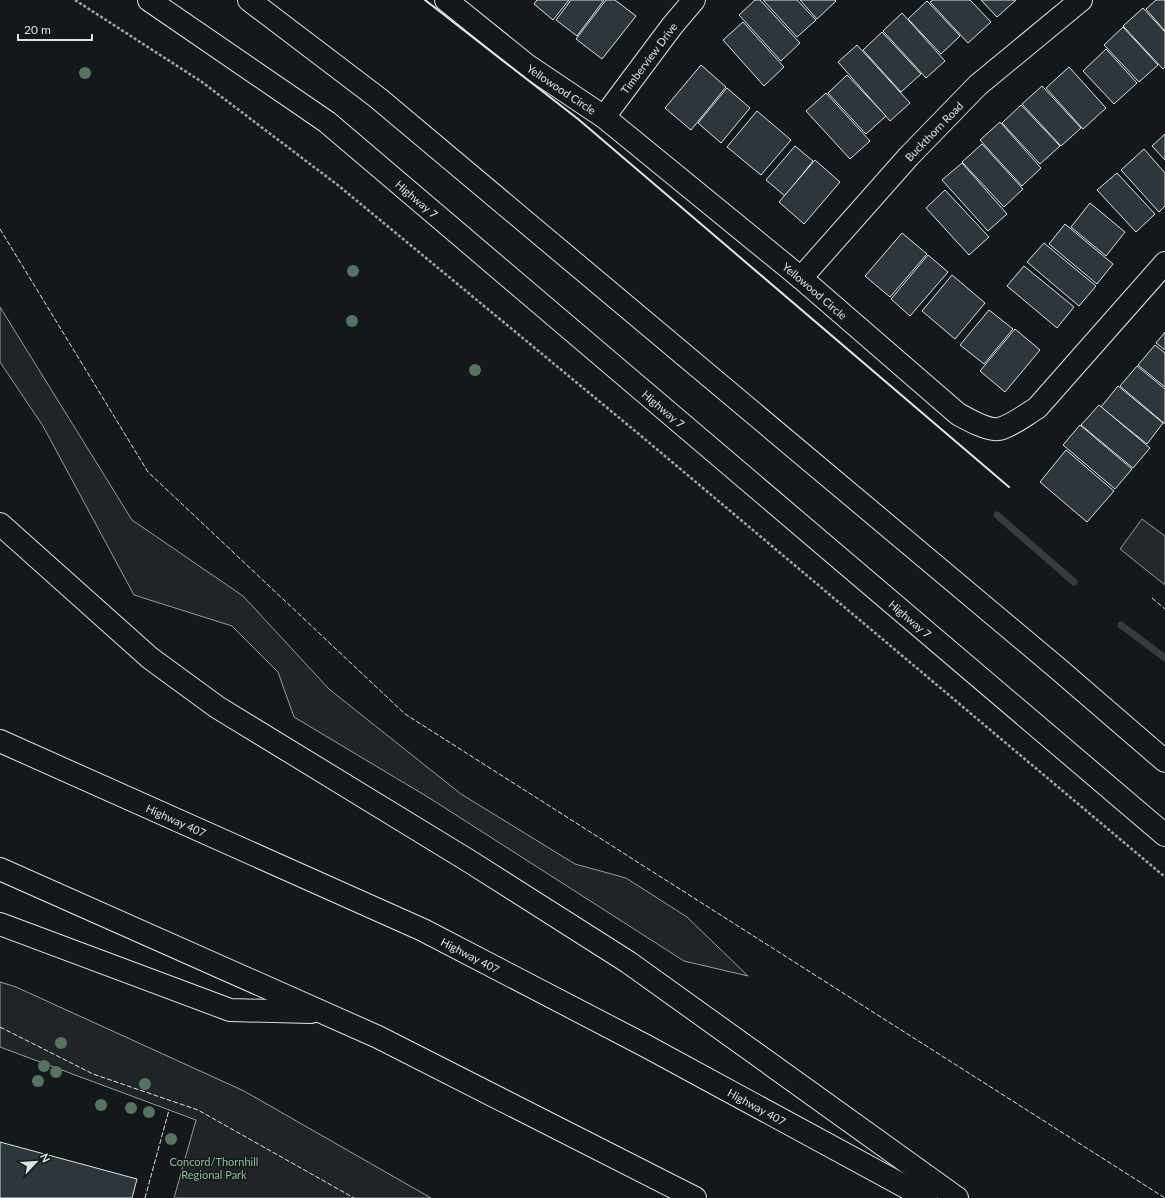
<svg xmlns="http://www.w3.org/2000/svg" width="1165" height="1198" font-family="Lato,sans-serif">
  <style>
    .green { fill: #202428; stroke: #939e99 }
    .parking { fill: #24282b; stroke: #939e99 }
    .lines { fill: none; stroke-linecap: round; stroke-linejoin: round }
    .stream { stroke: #363b3e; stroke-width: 7 }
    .building { fill: #2c363c; stroke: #d8e6dc }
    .street-casing { stroke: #d8e6dc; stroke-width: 24 }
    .primary-casing { stroke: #d8e6dc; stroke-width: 24 }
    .highway-casing { stroke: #d8e6dc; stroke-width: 24 }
    .path { stroke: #9da8a2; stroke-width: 2.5; stroke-dasharray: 3 2; stroke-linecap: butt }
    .street { stroke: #14181c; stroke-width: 22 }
    .primary { stroke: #14181c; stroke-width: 22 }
    .highway { stroke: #14181c; stroke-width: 22 }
    .fence { stroke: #d8e6dc; stroke-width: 1; stroke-dasharray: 5 2; stroke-linecap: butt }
    .wall { stroke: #d8e6dc; stroke-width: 2 }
    .tree { fill: #55745f }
    .labels { text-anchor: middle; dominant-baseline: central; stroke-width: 3; stroke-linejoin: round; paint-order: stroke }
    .street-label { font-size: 11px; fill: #d8e6dc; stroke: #14181c }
    .park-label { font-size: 11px; fill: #8ac095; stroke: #14181c }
  </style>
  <rect width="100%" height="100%" fill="#14181c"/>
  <g class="green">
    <polygon points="0,307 132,520 243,596 329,689 461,794 575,864 626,878 687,917 748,976 684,961 431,799 294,717 278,672 232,626 134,595 43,426 0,362"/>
    <polygon points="0,982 16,987 244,1091 431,1198 174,1198 196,1120 0,1047"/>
  </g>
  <polygon class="parking" points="1142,519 1165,536 1165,585 1120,549"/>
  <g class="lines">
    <g class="stream">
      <polyline points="997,515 1074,582"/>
      <polyline points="1121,625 1165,658"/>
    </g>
  </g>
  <g class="building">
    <polygon points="537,0 569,0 553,20 534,4"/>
    <polygon points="571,0 604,0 577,36 556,20"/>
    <polygon points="606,0 615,0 636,16 602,59 576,39"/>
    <polygon points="755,0 760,0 800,43 781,61 739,15"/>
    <polygon points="763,0 797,0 816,20 797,37"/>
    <polygon points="800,0 835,0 836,1 817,19"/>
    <polygon points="933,0 970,0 991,22 968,43 930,2"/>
    <polygon points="981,0 1016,0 997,17"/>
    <polygon points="1156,0 1165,0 1165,31 1146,9"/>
    <polygon points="927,1 960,36 941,54 908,19"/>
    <polygon points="1143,8 1165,32 1165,67 1163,69 1123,26"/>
    <polygon points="902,13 945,61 926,78 883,31"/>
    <polygon points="743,22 784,67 764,86 723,40"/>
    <polygon points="1123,27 1158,65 1139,82 1104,45"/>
    <polygon points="882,32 921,74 901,92 863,50"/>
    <polygon points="857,45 910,103 890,121 838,62"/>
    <polygon points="1106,49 1137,83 1114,104 1083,71"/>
    <polygon points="701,65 726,87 691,130 665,108"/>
    <polygon points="1069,67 1106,108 1083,129 1046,88"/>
    <polygon points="847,75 886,116 866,134 828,93"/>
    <polygon points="1042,86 1081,128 1061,146 1022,104"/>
    <polygon points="727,88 750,108 721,143 698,123"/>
    <polygon points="826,93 870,141 850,159 806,111"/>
    <polygon points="1021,105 1060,146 1040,164 1002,123"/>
    <polygon points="757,111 791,140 761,175 727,147"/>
    <polygon points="1000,122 1041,168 1022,186 980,140"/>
    <polygon points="1165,134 1165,160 1152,146"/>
    <polygon points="982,144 1023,189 1004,207 962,162"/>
    <polygon points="795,146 813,161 785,196 766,180"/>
    <polygon points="1144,149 1165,173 1165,206 1159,212 1121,170"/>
    <polygon points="815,160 840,182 804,224 779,202"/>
    <polygon points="962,163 1007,214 988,231 942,180"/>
    <polygon points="1117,173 1155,214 1136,232 1097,190"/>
    <polygon points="945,190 989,237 969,255 926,208"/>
    <polygon points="1090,203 1125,232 1106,256 1071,227"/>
    <polygon points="1065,224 1113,264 1097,284 1049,244"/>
    <polygon points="902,233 927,254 890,297 865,276"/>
    <polygon points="1044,243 1096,286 1079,306 1027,262"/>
    <polygon points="928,255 948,272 910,316 891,299"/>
    <polygon points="1024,266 1074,307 1057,328 1007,286"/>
    <polygon points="952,275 985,303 955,339 922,311"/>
    <polygon points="989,310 1013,329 984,364 960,345"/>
    <polygon points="1015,329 1040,350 1005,392 980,371"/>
    <polygon points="1165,332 1165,350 1156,343"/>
    <polygon points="1155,345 1165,353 1165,387 1138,365"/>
    <polygon points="1137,366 1165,389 1165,424 1120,386"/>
    <polygon points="1118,386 1163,423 1147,444 1101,407"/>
    <polygon points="1099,405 1150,448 1133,468 1081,425"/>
    <polygon points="1080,425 1132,469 1115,489 1063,445"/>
    <polygon points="1066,450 1114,491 1087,522 1040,482"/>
    <polygon points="0,1142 137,1179 132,1198 0,1198"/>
  </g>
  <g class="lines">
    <g class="street-casing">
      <g id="street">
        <path id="s1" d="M446,0L528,66L604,117L801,278L958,414C967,419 988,431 999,429C1012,426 1025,415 1037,408L1165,263"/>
        <path id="s2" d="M604,117L672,26L694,0"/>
        <path id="s3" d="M801,278L909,156L978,85L1081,0"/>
      </g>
    </g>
    <g class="primary-casing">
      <g id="primary">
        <path id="s4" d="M149,0L327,122L1165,835"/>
        <polyline points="249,0 378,98 1056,667 1165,761"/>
      </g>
    </g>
    <g class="highway-casing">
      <g id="highway">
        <polyline points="0,524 150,658 217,707 469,861 628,962 957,1198"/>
        <path id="s5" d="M0,741L423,930L646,1046L926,1198"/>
        <polyline points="0,869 378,1037 695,1198"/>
        <polyline points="0,924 230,1010 311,1012"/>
      </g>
    </g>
    <polyline class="path" points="75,0 202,82 339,186 640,435 1165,877"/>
    <use href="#street" class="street"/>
    <use href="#primary" class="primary"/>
    <use href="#highway" class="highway"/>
    <g class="fence">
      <polyline points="0,229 148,472 405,714 1165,1198"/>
      <polyline points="1152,598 1165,609"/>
      <polyline points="0,1027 93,1074 198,1110 354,1198"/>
      <polyline points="145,1198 169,1110"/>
    </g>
    <polyline class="wall" points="425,0 578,119 1009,487"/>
  </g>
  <g class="tree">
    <circle cx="85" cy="73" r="6"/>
    <circle cx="353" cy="271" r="6"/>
    <circle cx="352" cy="321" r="6"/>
    <circle cx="475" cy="370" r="6"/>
    <circle cx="61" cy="1043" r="6"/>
    <circle cx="44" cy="1066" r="6"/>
    <circle cx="56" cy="1072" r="6"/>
    <circle cx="38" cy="1081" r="6"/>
    <circle cx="145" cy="1084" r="6"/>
    <circle cx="101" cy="1105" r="6"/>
    <circle cx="131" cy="1108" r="6"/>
    <circle cx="149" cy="1112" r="6"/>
    <circle cx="171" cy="1139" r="6"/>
  </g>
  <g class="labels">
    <g class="street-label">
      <text stroke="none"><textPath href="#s2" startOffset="74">Timberview Drive</textPath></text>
      <text stroke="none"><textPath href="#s1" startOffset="146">Yellowood Circle</textPath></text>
      <text stroke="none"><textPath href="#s3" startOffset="198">Buckthorn Road</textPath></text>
      <text stroke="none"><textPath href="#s4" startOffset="334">Highway 7</textPath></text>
      <text stroke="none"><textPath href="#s1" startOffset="470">Yellowood Circle</textPath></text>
      <text stroke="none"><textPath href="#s4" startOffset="658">Highway 7</textPath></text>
      <text stroke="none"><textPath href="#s4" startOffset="982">Highway 7</textPath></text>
      <text stroke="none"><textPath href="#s5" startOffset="193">Highway 407</textPath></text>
      <text stroke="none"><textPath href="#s5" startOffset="517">Highway 407</textPath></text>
      <text stroke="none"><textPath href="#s5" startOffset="841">Highway 407</textPath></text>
    </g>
    <g class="park-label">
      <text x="214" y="1161">Concord/Thornhill<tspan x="214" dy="13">Regional Park</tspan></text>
    </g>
  </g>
  <g transform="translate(36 1162) rotate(65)" stroke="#14181c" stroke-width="3" paint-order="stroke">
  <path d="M0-3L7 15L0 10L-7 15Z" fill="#d8e6dc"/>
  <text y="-6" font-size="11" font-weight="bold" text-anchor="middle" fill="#d8e6dc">N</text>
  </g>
  <path d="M18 34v6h74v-6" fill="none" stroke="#d8e6dc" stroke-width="2"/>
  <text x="24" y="34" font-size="12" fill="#d8e6dc" stroke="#14181c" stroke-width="3" paint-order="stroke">20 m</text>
</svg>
